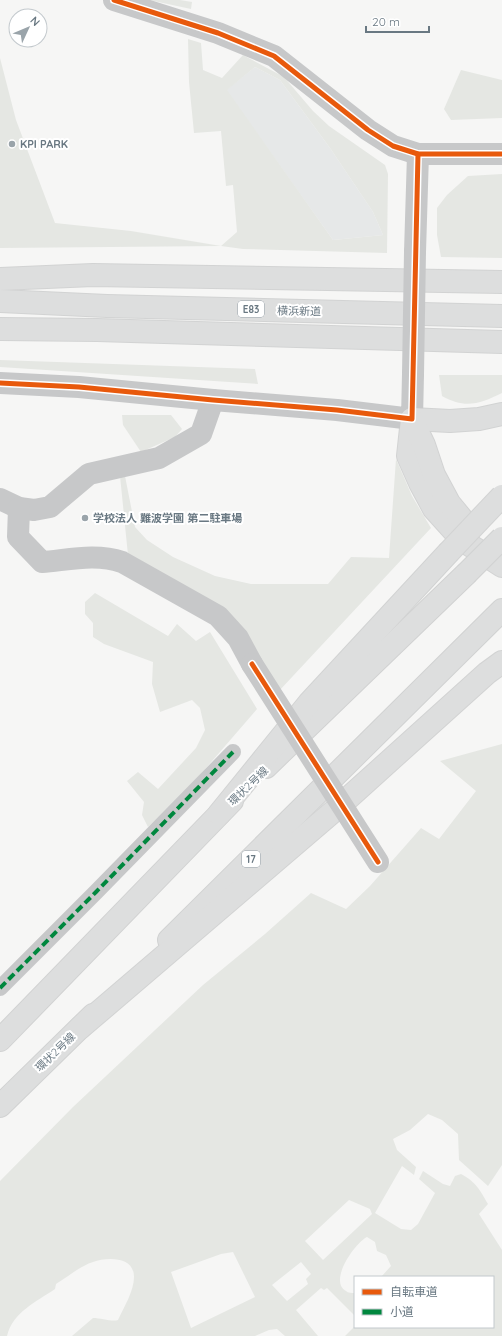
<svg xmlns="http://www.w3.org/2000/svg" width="502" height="1336" font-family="Quicksand,'Noto Sans JP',sans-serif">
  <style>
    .built { fill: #e6e8e8 }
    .green { fill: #e5e7e3; fill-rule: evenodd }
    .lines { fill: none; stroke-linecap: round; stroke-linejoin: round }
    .primary-casing { stroke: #d1d2d2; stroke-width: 24 }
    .trunk-casing { stroke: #d2d3d3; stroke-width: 24 }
    .pedestrian { stroke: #c7c8c9; stroke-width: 16 }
    .minor { stroke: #c7c8c9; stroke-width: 22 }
    .tertiary { stroke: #c7c8c9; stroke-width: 22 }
    .primary { stroke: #dddede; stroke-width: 22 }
    .trunk { stroke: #dddede; stroke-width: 22 }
    .primary-bridge-casing { stroke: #d1d2d2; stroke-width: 24; stroke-linecap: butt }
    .trunk-bridge-casing { stroke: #d2d3d3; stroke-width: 24; stroke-linecap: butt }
    .minor-bridge { stroke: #c7c8c9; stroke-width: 22 }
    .tertiary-bridge { stroke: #c7c8c9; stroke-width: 22 }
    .primary-bridge { stroke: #dddede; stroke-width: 22 }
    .trunk-bridge { stroke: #dddede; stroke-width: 22 }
    .quiet { stroke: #00873e; stroke-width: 4; stroke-dasharray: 8 4; stroke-linecap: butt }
    .cycleway-casing { stroke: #fff; stroke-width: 8 }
    .cycleway { stroke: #e8590c; stroke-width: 5 }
    .poi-dot { fill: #9aa4aa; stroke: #fff; stroke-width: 1.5 }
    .labels { text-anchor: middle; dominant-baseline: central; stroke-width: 4; stroke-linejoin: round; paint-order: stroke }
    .shield { fill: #fff; stroke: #96a0a8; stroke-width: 1 }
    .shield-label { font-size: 10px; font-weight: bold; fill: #697882 }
    .poi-label { font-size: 11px; font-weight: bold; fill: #697882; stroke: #fff; text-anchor: start }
    .street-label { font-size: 11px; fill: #697882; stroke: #fff }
  </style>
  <rect width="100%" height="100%" fill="#f6f6f5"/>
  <polygon class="built" points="255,67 280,80 330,148 373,212 383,235 333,240 226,90"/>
  <g class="green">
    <polygon points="149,0 180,0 192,2 191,9"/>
    <path d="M188,39L201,43L203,70L222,78L243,55L284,77L313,111L329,126L385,165L388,174L387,253L243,249L221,246L0,248V58L16,120L55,223L131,231L221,246L237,232L233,185L226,186L221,131L194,133L189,82ZM255,67L280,80L330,148L373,212L383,235L333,240L227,90Z"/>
    <polygon points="461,70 502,80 502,118 451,120 444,109"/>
    <polygon points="502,174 502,258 441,257 437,235 437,208 447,195 468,176"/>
    <polygon points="0,360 255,369 258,384 0,367"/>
    <path d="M439,375H502V393C480,404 465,409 442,396Z"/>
    <polygon points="122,415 171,415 182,429 175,437 141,452 123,425"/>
    <polygon points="396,459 412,496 431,528 279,691 243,633 128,555 120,476 125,476 135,527 147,540 173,557 215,576 251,584 328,584 351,557 389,558"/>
    <polygon points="95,593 168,636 177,624 196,641 210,632 257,709 181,797 148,827 142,815 144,802 127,781 138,772 158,789 196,748 205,730 200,708 192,700 160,712 152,684 153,662 104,644 93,637 93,623 85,614 85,602"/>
    <path d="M502,744V1165L488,1186L459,1160L458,1134L442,1120L428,1114L410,1130L393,1139L397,1150L416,1167L414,1175L402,1166L375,1213L401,1229L411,1230L418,1224L435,1193L419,1179L423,1171L443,1184L450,1186L455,1176L461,1174C476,1182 480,1190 488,1204L479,1214L502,1250V1336H345L355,1326V1327H493V1277H381L391,1266L386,1255L377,1251L375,1242L367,1237C355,1243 328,1281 346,1291C348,1293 352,1293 355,1293V1316L327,1288L324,1290L321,1288L296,1310L318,1336H285L277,1329L269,1330L255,1336H72L93,1318C101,1318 112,1322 118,1320C124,1307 134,1291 134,1277C134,1256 107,1257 93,1262C82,1265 66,1278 56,1284L55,1289C36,1302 13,1312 7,1336H0V1181L73,1107L203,985L265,934L311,893L346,909L370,886L421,828L439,839L476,791L440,761ZM349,1200L370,1209L372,1214L323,1260L305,1241ZM233,1252L255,1297L191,1328L171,1272L221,1254ZM301,1262L311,1274L306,1279L308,1284L287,1301L272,1285Z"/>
  </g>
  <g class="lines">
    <g class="primary-casing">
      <g id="primary">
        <polyline points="266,767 466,574"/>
        <polyline points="169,940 502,610"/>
        <polyline points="0,1040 232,801"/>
        <polyline points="0,1106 93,1015"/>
      </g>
    </g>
    <g class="trunk-casing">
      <g id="trunk">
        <polyline points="0,279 93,275 502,282"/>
        <polyline points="0,301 107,306 502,316"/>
        <polyline points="0,329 97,330 502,342"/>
        <polyline points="412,419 408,456 420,483 434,509 462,540 502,566"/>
        <polyline points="412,419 450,421 479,419 502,414"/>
        <polyline points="412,420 424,445 434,475 449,503 467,525"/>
        <polyline points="219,814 309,703 448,553"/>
        <polyline points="80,1028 335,810 487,673 502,662"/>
      </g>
    </g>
    <polyline class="pedestrian" points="0,988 96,892 233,752"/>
    <g class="minor">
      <polyline points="0,499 19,508 34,510 50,507 89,474 159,458 201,434 213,400"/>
      <path d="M19,508L18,537L42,562C68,560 96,553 122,562L218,616L238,638L252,664"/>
    </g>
    <g class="tertiary">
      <polyline points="114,0 218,33 274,56 368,130 393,146 418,154 502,154"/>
      <polyline points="415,252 418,154"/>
      <polyline points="0,383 79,387 213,400 337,410 412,419 413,374"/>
    </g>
    <use href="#primary" class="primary"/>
    <use href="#trunk" class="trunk"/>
    <g class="primary-bridge-casing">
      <polyline id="primary-bridge" points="466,574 502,538"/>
    </g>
    <g class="trunk-bridge-casing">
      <polyline id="trunk-bridge" points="448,553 502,496"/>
    </g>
    <polyline class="minor-bridge" points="252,664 378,862"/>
    <polyline class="tertiary-bridge" points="413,374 415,252"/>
    <use href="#primary-bridge" class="primary-bridge"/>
    <use href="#trunk-bridge" class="trunk-bridge"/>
    <polyline class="quiet" points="0,988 96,892 233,752"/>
    <g class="cycleway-casing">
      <g id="cycleway">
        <polyline points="114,0 218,33 274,56 368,130 393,146 418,154 502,154"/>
        <polyline points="0,383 79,387 213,400 337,410 412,419 418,154"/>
        <polyline points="252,664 378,862"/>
      </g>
    </g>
    <use href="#cycleway" class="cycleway"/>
  </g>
  <g class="poi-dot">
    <circle cx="12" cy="144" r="4"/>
    <circle cx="85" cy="518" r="4"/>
  </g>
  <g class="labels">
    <g class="shield">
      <rect x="238" y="301" width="26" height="16" rx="3"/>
      <rect x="242" y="851" width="18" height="16" rx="3"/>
    </g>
    <g class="shield-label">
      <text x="251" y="309">E83</text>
      <text x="251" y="859">17</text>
    </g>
    <g class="poi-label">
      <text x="20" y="144">KPI PARK</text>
      <text x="93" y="518">学校法人 難波学園 第二駐車場</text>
    </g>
    <g class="street-label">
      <text transform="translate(299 311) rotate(1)">横浜新道</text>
      <text transform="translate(248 786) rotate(-44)">環状2号線</text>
      <text transform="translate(55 1052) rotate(-44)">環状2号線</text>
    </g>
  </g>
  <rect x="354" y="1276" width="140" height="52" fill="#ffffff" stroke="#c3c9cd"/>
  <rect x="362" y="1289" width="20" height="6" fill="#e8590c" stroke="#c3c9cd"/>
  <text x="390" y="1296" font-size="12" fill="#697882">自転車道</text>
  <rect x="362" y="1309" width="20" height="6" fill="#00873e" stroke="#c3c9cd"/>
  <text x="390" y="1316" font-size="12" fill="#697882">小道</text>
  <g transform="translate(28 28) rotate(46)"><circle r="19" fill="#ffffff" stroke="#c3c9cd"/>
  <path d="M0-3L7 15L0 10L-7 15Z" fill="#9aa4aa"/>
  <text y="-6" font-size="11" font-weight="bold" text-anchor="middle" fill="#697882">N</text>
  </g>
  <path d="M366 26v6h63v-6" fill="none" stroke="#697882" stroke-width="2"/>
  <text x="372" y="26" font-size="12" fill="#697882" stroke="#ffffff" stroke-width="3" paint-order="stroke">20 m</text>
</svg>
